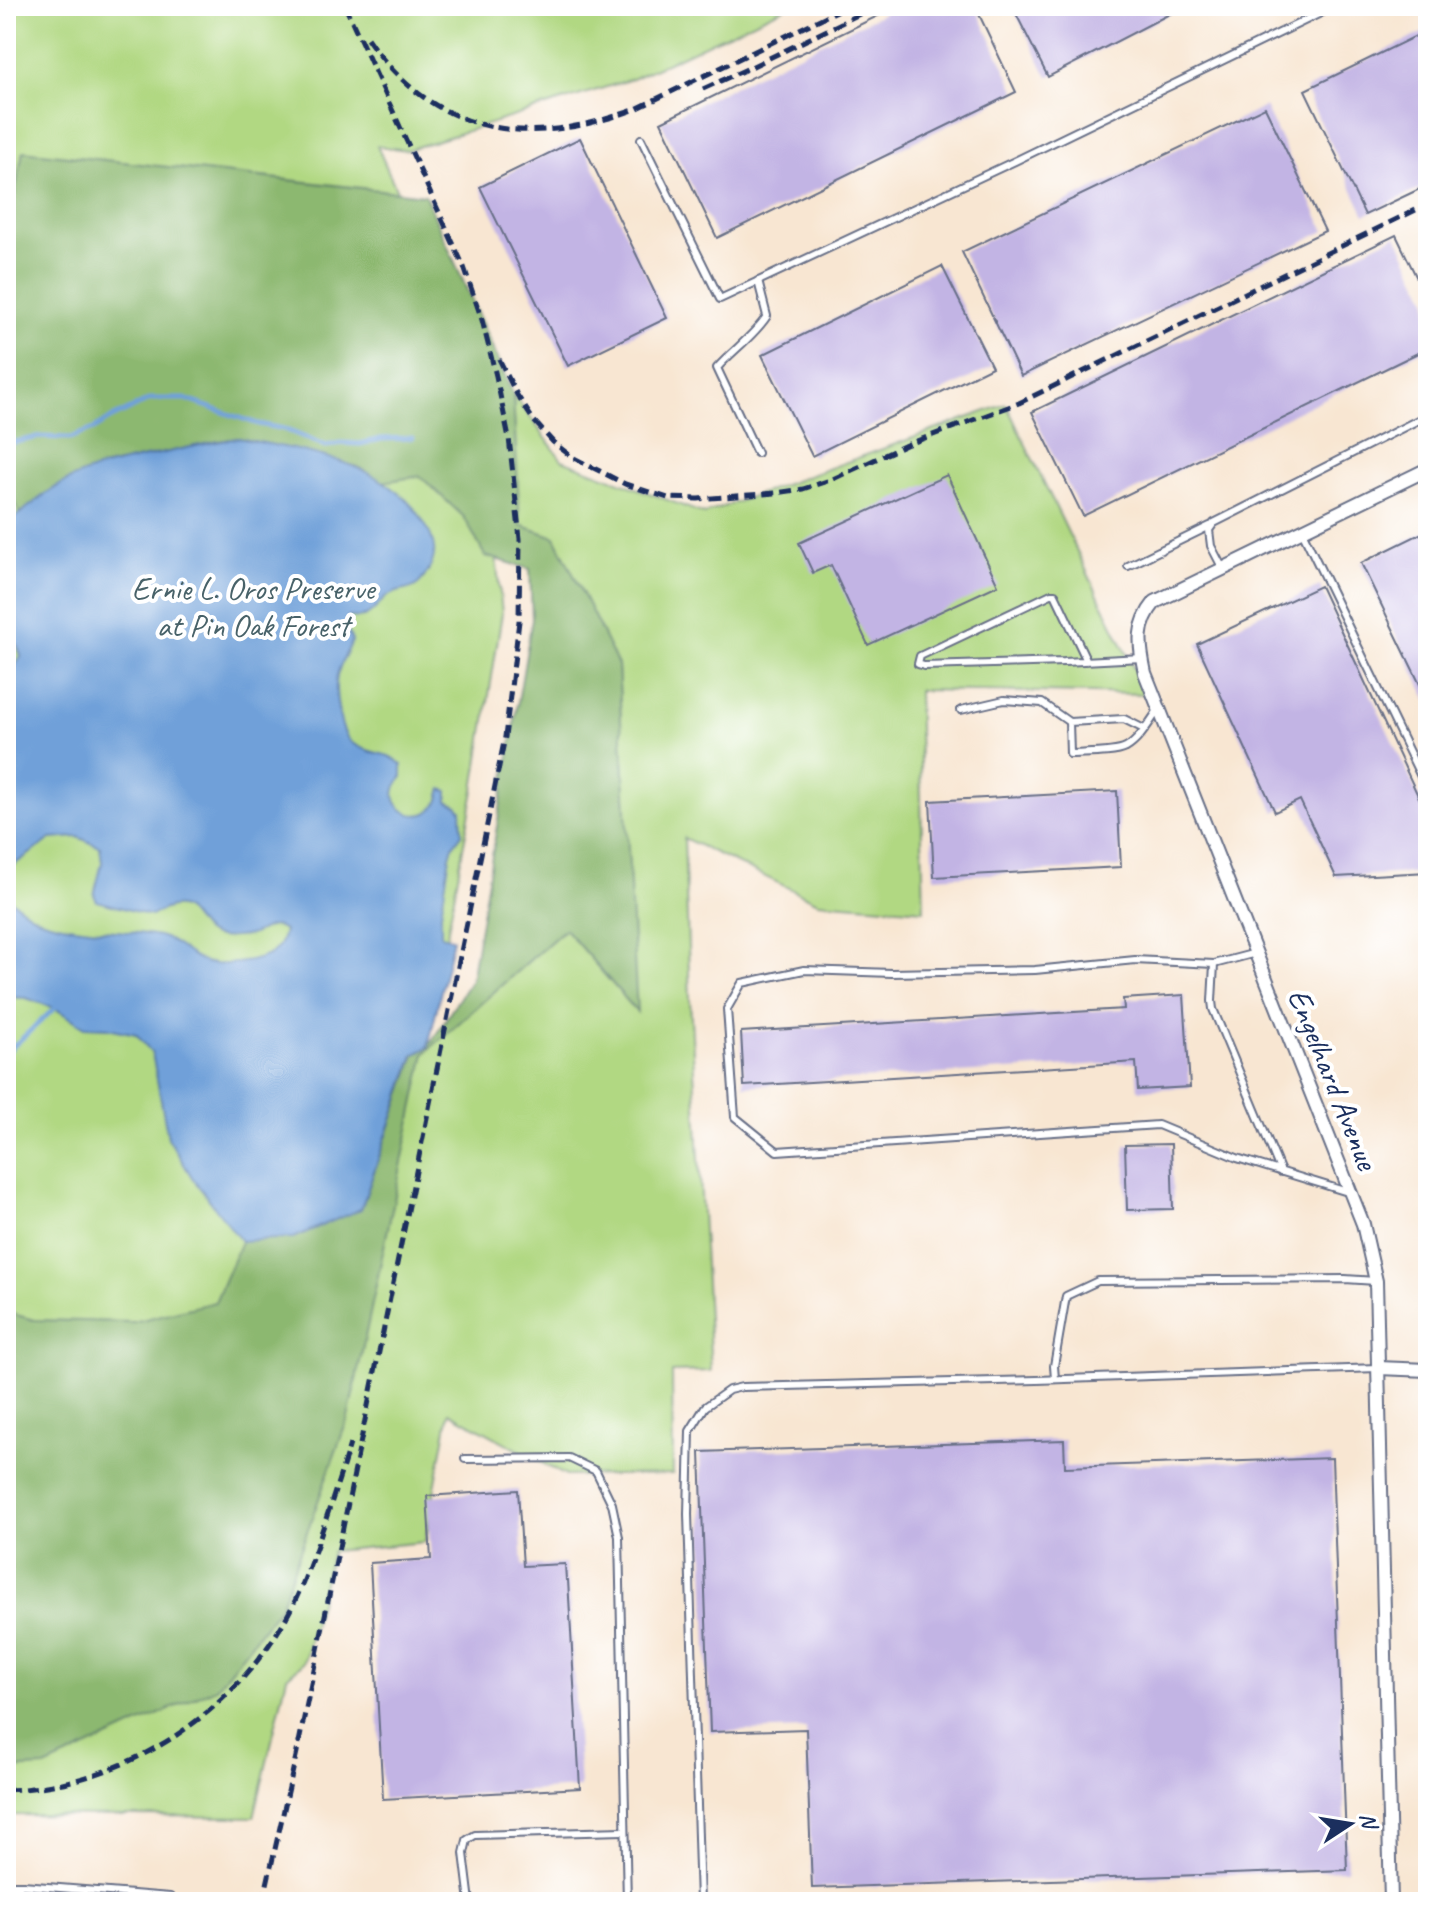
<svg xmlns="http://www.w3.org/2000/svg" width="1434" height="1908" font-family="Caveat,sans-serif">
  <style>
    .green { fill: #b1d882; stroke: #668470; stroke-width: 2 }
    .forest { fill: #8cb870; stroke: #547467; stroke-width: 2 }
    .water { fill: #6fa0d9; stroke: #45689c; stroke-width: 2 }
    .lines { fill: none; stroke-linecap: round; stroke-linejoin: round }
    .stream { stroke: #6fa0d9; stroke-width: 5 }
    .building { fill: #c2b4e4 }
    .service-casing { stroke: #686f87; stroke-width: 10 }
    .minor-casing { stroke: #686f87; stroke-width: 16 }
    .service { stroke: #fff; stroke-width: 6 }
    .minor { stroke: #fff; stroke-width: 12 }
    .rail { stroke: #1b2f5e; stroke-width: 5; stroke-dasharray: 12 6; stroke-linecap: butt }
    .labels { text-anchor: middle; dominant-baseline: central; stroke-width: 8; stroke-linejoin: round; paint-order: stroke }
    .park-label { font-size: 32px; fill: #486269; stroke: #fff }
    .street-label { font-size: 32px; fill: #1b2f5e; stroke: #fff }
  </style>
  <rect width="100%" height="100%" fill="#fff"/>
  <filter id="ink" filterUnits="userSpaceOnUse"><feTurbulence type="fractalNoise" baseFrequency=".0125" numOctaves="2"/><feDisplacementMap in="SourceGraphic" scale="16" xChannelSelector="R" yChannelSelector="G"/><feConvolveMatrix kernelMatrix="1 2 1 2 8 2 1 2 1" color-interpolation-filters="sRGB"/></filter>
  <filter id="wash" filterUnits="userSpaceOnUse"><feTurbulence type="fractalNoise" baseFrequency=".006" numOctaves="4" result="noise"/><feDisplacementMap in="SourceGraphic" scale="32" xChannelSelector="R" yChannelSelector="G"/><feGaussianBlur stdDeviation="1.8" result="paint"/><feColorMatrix in="noise" values="0 0 0 0 0 0 0 0 0 0 0 0 0 0 0 0 0 1.4 0 .05"/><feComposite in="paint" operator="in"/></filter>
  <g filter="url(#wash)">
    <rect width="100%" height="100%" fill="#f8e6d2"/>
    <polygon class="green" points="6,6 423,6 426,9 433,6 788,6 632,79 407,150 377,146 464,343 487,471 502,613 474,790 425,1052 565,929 636,1011 618,665 519,525 513,394 562,460 704,514 1006,404 1146,694 918,690 924,910 818,902 684,838 690,1000 711,1371 672,1372 673,1474 566,1476 449,1412 425,1542 332,1551 304,1662 287,1677 254,1817 6,1815"/>
    <polygon class="forest" points="23,151 425,195 513,394 520,525 555,537 618,665 637,1012 565,929 425,1053 348,1418 280,1607 216,1688 45,1767 6,1769 6,1312 34,1320 133,1322 215,1302 242,1239 361,1209 415,1055 428,1047 471,980 532,619 530,569 485,556 464,517 420,476 383,482 358,467 326,458 239,438 218,441 101,467 67,481 44,495 20,515 6,476 6,366 17,352 6,339 6,237"/>
    <path class="water" d="M239,438C304,452 391,461 426,526C435,542 438,555 428,571C414,596 406,585 388,596C380,601 375,612 366,616C360,619 354,617 348,617L346,626L352,641C347,653 340,663 337,676C334,690 339,732 351,742C352,743 361,748 362,748C376,755 390,752 402,765V778C376,805 422,831 438,802C440,798 440,793 442,789L448,791V801L457,805L461,810L462,834L453,846L450,856L441,913V935L453,939L428,1047L414,1055L361,1209L293,1238L241,1241L193,1179L168,1138L152,1053L136,1034L108,1028L85,1027L54,1008L26,998L6,997V896C17,904 30,916 43,920C81,932 121,929 159,936C173,939 188,955 202,961C216,968 262,962 274,951C280,946 283,937 284,930C270,921 263,931 250,935C242,937 227,938 218,937C187,932 197,888 151,916L97,901L94,895L102,863L100,847L78,837L51,839L11,867L6,864V667L8,671H12L21,656L17,645L6,641V523C27,510 44,492 67,481C94,467 125,462 155,455C183,449 211,442 239,438Z"/>
    <g class="lines">
      <g class="stream">
        <polyline points="6,444 39,437 70,438 94,429 110,419 151,399 185,399 258,424 284,429 326,446 341,443 360,444 381,439 412,438"/>
        <polyline points="6,1053 55,1008"/>
      </g>
    </g>
    <g id="blocks">
      <g class="building">
        <polygon points="898,6 975,6 1016,92 717,238 661,122"/>
        <polygon points="1012,6 1185,6 1048,77"/>
        <polygon points="1428,30 1428,185 1365,215 1305,90"/>
        <polygon points="1265,107 1325,231 1021,376 962,252"/>
        <polygon points="580,138 667,318 568,366 480,187"/>
        <polygon points="1396,235 1428,301 1428,348 1083,516 1032,412"/>
        <polygon points="942,266 992,367 812,456 762,355"/>
        <polygon points="947,475 998,585 868,645 831,565 813,573 799,543"/>
        <polygon points="1428,530 1428,701 1361,563"/>
        <polygon points="1320,586 1428,817 1428,872 1336,877 1300,800 1275,812 1197,644"/>
        <polygon points="1117,791 1121,867 934,877 930,801"/>
        <polygon points="1184,995 1190,1087 1138,1090 1136,1062 744,1086 741,1032 1124,1009 1123,999"/>
        <polygon points="1171,1144 1173,1209 1127,1210 1125,1145"/>
        <polygon points="1064,1440 1065,1467 1332,1458 1347,1870 812,1888 806,1729 710,1732 700,1452"/>
        <polygon points="518,1490 523,1566 565,1564 566,1580 568,1580 580,1788 383,1799 370,1563 431,1559 427,1496"/>
      </g>
    </g>
  </g>
  <g filter="url(#ink)">
    <use href="#blocks" fill-opacity="0" stroke="#686f87" stroke-width="2"/>
    <g class="lines">
      <g class="service-casing">
        <g id="service">
          <polyline points="641,139 720,299 1015,161 1335,6"/>
          <path d="M757,453L717,368C733,350 754,336 767,316L758,281"/>
          <polyline points="1302,531 1428,791"/>
          <polyline points="1128,566 1210,526"/>
          <polyline points="1223,569 1211,546 1209,530 1214,523 1428,415"/>
          <polyline points="1087,661 1055,594 1051,594 920,656 918,664 924,666 1064,662 1142,658"/>
          <polyline points="961,710 1004,700 1042,703 1069,722"/>
          <path d="M1144,729L1124,719L1069,722L1070,754C1084,753 1115,754 1126,748C1140,740 1150,721 1159,709"/>
          <polyline points="1256,953 1214,964 1135,960 1035,970 892,973 804,970 742,983 727,1009 735,1117 777,1151 1158,1125 1237,1158 1351,1193"/>
          <polyline points="1214,964 1212,1001 1213,1009 1281,1172"/>
          <polyline points="1055,1379 1054,1366 1066,1296 1098,1281 1345,1279 1376,1281"/>
          <polyline points="465,1459 569,1458 596,1471 612,1504 619,1537 627,1902"/>
          <polyline points="6,1889 13,1885 23,1885 170,1897 175,1902"/>
          <polyline points="470,1902 464,1853 467,1840 475,1835 624,1831"/>
          <polyline points="700,1902 688,1514 690,1431 705,1407 729,1390 742,1387 1037,1380 1378,1368"/>
        </g>
      </g>
      <g class="minor-casing">
        <g id="minor">
          <polyline points="1378,1368 1428,1370"/>
          <path d="M1391,1902L1376,1281L1363,1224L1145,673C1139,645 1136,625 1155,602L1428,469"/>
        </g>
      </g>
      <use href="#service" class="service"/>
      <use href="#minor" class="minor"/>
      <g class="rail">
        <path d="M367,38C435,137 529,149 636,109L847,6"/>
        <polyline points="703,89 749,68 876,6"/>
        <polyline points="499,359 517,395 534,421 553,442 572,457 625,484 668,498 698,499 776,493 803,489 833,479 906,445 1019,403 1428,204"/>
        <path d="M6,1790C127,1786 238,1713 293,1605C302,1587 309,1567 316,1548C328,1514 339,1479 350,1444"/>
        <polyline points="263,1902 297,1752 505,737 519,621 520,539 509,438 496,376 482,320 464,267 345,6"/>
      </g>
    </g>
  </g>
  <g class="labels">
    <g class="park-label">
      <text x="253" y="588">Ernie L. Oros Preserve<tspan x="253" dy="37">at Pin Oak Forest</tspan></text>
    </g>
    <g class="street-label">
      <text transform="translate(1333 1079) rotate(68)">Engelhard Avenue</text>
    </g>
  </g>
  <rect width="1434" height="1908" fill="none" stroke="#fff" stroke-width="32"/>
  <g transform="translate(1350 1824) rotate(78)" stroke="#ffffff" stroke-width="6" paint-order="stroke">
  <path d="M0-6L14 30L0 20L-14 30Z" fill="#1b2f5e"/>
  <text y="-12" font-size="22" font-weight="bold" text-anchor="middle" fill="#1b2f5e">N</text>
  </g>
</svg>
